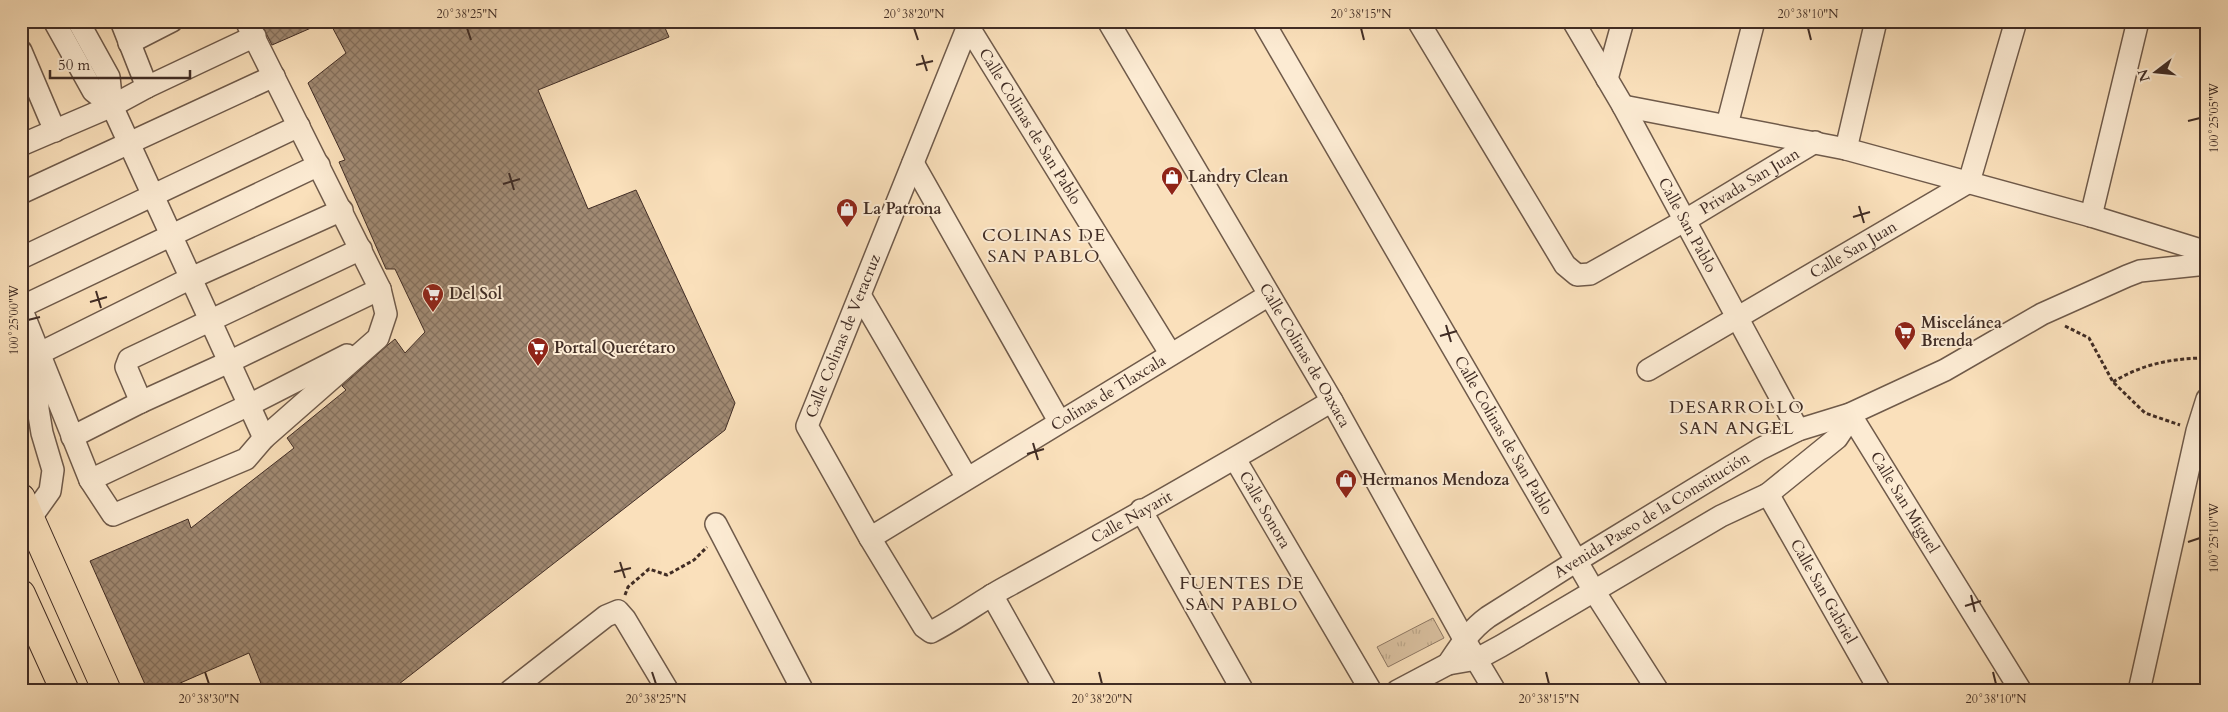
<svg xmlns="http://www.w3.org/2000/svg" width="2228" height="712" font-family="Cardo,serif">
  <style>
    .grass { fill: url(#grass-tufts); stroke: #8e7864 }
    .building { fill: url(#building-cross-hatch); stroke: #412d25 }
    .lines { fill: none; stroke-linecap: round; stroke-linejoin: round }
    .minor-casing { stroke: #6f5a4a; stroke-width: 24 }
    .major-casing { stroke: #412d25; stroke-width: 30 }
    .path { stroke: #412d25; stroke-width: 3; stroke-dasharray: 4 2.5; stroke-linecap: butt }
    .minor { stroke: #fcebd3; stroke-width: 21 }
    .major { stroke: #fae0bb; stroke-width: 28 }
    .ticks { fill: none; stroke: #412d25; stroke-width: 2 }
    .labels { text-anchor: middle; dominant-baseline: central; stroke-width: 4; stroke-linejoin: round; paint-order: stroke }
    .street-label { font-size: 16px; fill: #412d25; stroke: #fcebd3 }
    .poi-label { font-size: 16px; font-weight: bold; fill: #412d25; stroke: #fcebd3; text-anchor: start }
    .neighbourhood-label { font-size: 18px; letter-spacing: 1px; fill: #412d25; stroke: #fcebd3 }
    .neatline { fill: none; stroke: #412d25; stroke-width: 2 }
    .ticks-label { font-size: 12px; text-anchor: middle; fill: #412d25 }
  </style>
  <defs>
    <pattern id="grass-tufts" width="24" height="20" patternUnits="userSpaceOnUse" patternTransform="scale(1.25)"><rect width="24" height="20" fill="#dbc2a2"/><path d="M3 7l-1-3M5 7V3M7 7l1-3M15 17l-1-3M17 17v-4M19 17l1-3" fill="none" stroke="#bda78b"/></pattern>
    <pattern id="building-cross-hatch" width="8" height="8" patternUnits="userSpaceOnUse" patternTransform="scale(1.25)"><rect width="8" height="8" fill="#a18a73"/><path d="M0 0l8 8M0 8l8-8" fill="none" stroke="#85715e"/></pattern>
  </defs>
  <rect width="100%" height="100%" fill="#fae0bb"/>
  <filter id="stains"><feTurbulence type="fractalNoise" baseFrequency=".004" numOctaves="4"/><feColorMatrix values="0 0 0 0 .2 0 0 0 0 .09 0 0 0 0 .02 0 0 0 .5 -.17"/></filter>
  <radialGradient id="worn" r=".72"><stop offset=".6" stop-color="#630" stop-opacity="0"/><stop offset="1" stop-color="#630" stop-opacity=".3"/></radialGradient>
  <polygon class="grass" points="1433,618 1444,638 1388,667 1377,647"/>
  <g class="building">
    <polygon points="260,21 327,21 272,45"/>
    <polygon points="329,21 662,21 669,37 538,90 588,209 636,190 735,403 725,430 390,691 264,691 249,653 162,691 148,691 90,561 188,519 191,528 294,448 287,438 346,390 342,386 389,344 395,339 405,353 425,332 395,269 386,269 339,162 345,160 308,83 346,53"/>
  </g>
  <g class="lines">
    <g class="minor-casing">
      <g id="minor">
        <polyline points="54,21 93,91 112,106"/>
        <polyline points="78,21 109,77 112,106 264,438"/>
        <path id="s1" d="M970,21L807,426L870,538L924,627L931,632C957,619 980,601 1006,587C1116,527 1224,465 1332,401"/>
        <path id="s2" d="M1108,21L1332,401L1464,639L1495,691"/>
        <path id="s3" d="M1263,21L1594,591L1658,691"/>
        <path id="s4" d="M1418,21L1565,265L1577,275L1590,274L1684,221L1815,142"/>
        <path id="s5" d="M1573,21L1623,106L1798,430"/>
        <path id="s6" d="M968,26L1170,353"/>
        <polyline points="129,43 172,21"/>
        <polyline points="21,51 55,131"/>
        <polyline points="1607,79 1623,21"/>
        <polyline points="147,87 255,36"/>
        <polyline points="1623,106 1846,149 2091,216 2207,252"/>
        <polyline points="1727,125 1754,21"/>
        <polyline points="21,145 112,106 147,87 121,21"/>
        <polyline points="1846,149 1876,21"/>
        <polyline points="913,163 1059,421"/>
        <polyline points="21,193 274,76"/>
        <polyline points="2091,216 2138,21"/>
        <polyline points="21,258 299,126"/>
        <polyline points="860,295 967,478"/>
        <polyline points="21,307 319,165"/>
        <polyline points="21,308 90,480 113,515 246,459 264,438 378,338 386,314 380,289 246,21"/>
        <path id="s7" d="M1648,370L1969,182L2016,21"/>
        <polyline points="141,402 126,367 129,359 361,249"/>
        <polyline points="72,437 141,402 229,362 380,289"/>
        <path id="s8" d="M1235,459L1371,691"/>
        <polyline points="90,480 249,405 347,355"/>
        <path id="s9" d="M1768,494L1880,691"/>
        <polyline points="1141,510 1243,691"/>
        <polyline points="30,519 50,491 53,470 42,433 38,409 38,354 191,278 342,210"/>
        <polyline points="716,524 803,691"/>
        <path id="s10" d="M870,538L1269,295"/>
        <polyline points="992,595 1046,691"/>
        <path id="s11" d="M1448,664C1460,646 1470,630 1488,617L1578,560L1760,449L1798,430L1850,414L1945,370L2042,314L2127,276L2140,271L2207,264"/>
        <polyline points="510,691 606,616 618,611 625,619 668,691"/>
        <path id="s12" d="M1397,691L1448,664L1477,659L1501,646L1721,516L1768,494L1837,438L1843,429L1850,414L2021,691"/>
        <polyline points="2139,691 2197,431 2207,399"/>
      </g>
    </g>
    <g class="major-casing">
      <g id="major">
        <polyline points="21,498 107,691"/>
        <polyline points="21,594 65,691"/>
      </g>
    </g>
    <g class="path">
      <polyline points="2065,326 2089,338 2113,382 2145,413 2180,425"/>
      <path d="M2113,382C2142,364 2173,358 2207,358"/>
      <polyline points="625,595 628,587 649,569 667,575 694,560 707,547"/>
    </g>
    <use href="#minor" class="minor"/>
    <use href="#major" class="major"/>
  </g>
  <path class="ticks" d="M467,28L471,40M914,28L918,40M1361,28L1364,40M1808,28L1811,40M922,55L927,71M916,65L933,61M2188,121L2200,118M509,173L514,190M503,184L520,179M1859,206L1864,223M1853,217L1870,212M96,291L101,308M90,302L107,297M28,320L40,317M1446,325L1451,342M1440,336L1457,331M1033,443L1038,460M1027,454L1044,449M2188,542L2200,538M620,562L625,578M614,572L631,568M1971,595L1975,612M1965,606L1981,601M205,672L209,684M652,672L656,684M1099,672L1102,684M1546,672L1549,684M1993,672L1996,684"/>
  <defs>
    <g id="shop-pin" transform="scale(1.125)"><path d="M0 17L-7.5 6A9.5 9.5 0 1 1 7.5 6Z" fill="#8f2418" stroke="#fcebd3"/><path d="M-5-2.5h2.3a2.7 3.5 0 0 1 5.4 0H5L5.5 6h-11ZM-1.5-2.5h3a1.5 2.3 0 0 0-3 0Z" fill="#fff"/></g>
    <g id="supermarket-pin" transform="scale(1.125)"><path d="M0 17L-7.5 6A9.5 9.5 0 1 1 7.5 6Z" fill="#8f2418" stroke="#fcebd3"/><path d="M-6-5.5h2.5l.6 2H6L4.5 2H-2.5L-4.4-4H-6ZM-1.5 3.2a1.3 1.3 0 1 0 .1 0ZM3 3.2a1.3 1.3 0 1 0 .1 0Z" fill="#fff"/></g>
  </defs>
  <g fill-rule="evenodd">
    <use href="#shop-pin" x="1172" y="177"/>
    <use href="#shop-pin" x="847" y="209"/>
    <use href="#supermarket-pin" x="433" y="294"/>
    <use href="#supermarket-pin" x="1905" y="332"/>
    <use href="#supermarket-pin" x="538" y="348"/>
    <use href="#shop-pin" x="1346" y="480"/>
  </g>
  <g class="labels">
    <g class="street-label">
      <text stroke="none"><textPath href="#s6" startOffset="118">Calle Colinas de San Pablo</textPath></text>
      <text stroke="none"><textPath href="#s4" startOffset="498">Privada San Juan</textPath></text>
      <text stroke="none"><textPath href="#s5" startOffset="234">Calle San Pablo</textPath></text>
      <text stroke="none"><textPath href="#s7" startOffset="238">Calle San Juan</textPath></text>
      <text transform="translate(843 336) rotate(-68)">Calle Colinas de Veracruz</text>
      <text stroke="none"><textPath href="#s2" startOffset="388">Calle Colinas de Oaxaca</textPath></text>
      <text stroke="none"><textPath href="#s10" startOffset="279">Colinas de Tlaxcala</textPath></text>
      <text stroke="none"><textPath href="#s3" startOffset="479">Calle Colinas de San Pablo</textPath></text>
      <text stroke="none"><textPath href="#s12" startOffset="642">Calle San Miguel</textPath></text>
      <text stroke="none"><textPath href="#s8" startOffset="59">Calle Sonora</textPath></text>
      <text stroke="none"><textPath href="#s11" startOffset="255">Avenida Paseo de la Constitución</textPath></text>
      <text stroke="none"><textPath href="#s1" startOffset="909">Calle Nayarit</textPath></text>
      <text stroke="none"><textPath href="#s9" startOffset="112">Calle San Gabriel</textPath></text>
    </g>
    <g class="poi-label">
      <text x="1188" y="177">Landry Clean</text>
      <text x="863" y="209">La Patrona</text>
      <text x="449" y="294">Del Sol</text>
      <text x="1921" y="323">Miscelánea<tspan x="1921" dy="18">Brenda</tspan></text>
      <text x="554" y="348">Portal Querétaro</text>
      <text x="1362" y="480">Hermanos Mendoza</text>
    </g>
    <g class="neighbourhood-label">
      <text x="1044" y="235">COLINAS DE<tspan x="1044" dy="21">SAN PABLO</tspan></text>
      <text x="1737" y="407">DESARROLLO<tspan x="1737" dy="21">SAN ANGEL</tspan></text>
      <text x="1242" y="583">FUENTES DE<tspan x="1242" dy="21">SAN PABLO</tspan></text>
    </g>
  </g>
  <rect width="2228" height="712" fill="none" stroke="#fae0bb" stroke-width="55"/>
  <g transform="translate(2156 72) rotate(254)" stroke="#fcebd3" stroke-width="4" paint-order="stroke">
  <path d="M0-4L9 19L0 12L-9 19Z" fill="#412d25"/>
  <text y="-8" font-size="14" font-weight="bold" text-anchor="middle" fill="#412d25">N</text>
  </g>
  <path d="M50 70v8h140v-8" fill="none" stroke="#412d25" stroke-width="2.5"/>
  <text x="58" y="70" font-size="15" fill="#412d25" stroke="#fcebd3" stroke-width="4" paint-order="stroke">50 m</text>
  <rect x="28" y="28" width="2172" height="656" class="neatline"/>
  <g class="ticks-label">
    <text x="467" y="18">20°38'25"N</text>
    <text x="914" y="18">20°38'20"N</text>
    <text x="1361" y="18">20°38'15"N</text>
    <text x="1808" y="18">20°38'10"N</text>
    <text transform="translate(2214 118) rotate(-90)" y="4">100°25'05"W</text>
    <text transform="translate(14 320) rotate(-90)" y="4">100°25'00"W</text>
    <text transform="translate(2214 538) rotate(-90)" y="4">100°25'10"W</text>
    <text x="209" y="703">20°38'30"N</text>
    <text x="656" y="703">20°38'25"N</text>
    <text x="1102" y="703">20°38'20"N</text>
    <text x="1549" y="703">20°38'15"N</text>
    <text x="1996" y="703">20°38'10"N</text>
  </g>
  <rect width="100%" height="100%" filter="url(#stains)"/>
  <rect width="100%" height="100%" fill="url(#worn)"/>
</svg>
